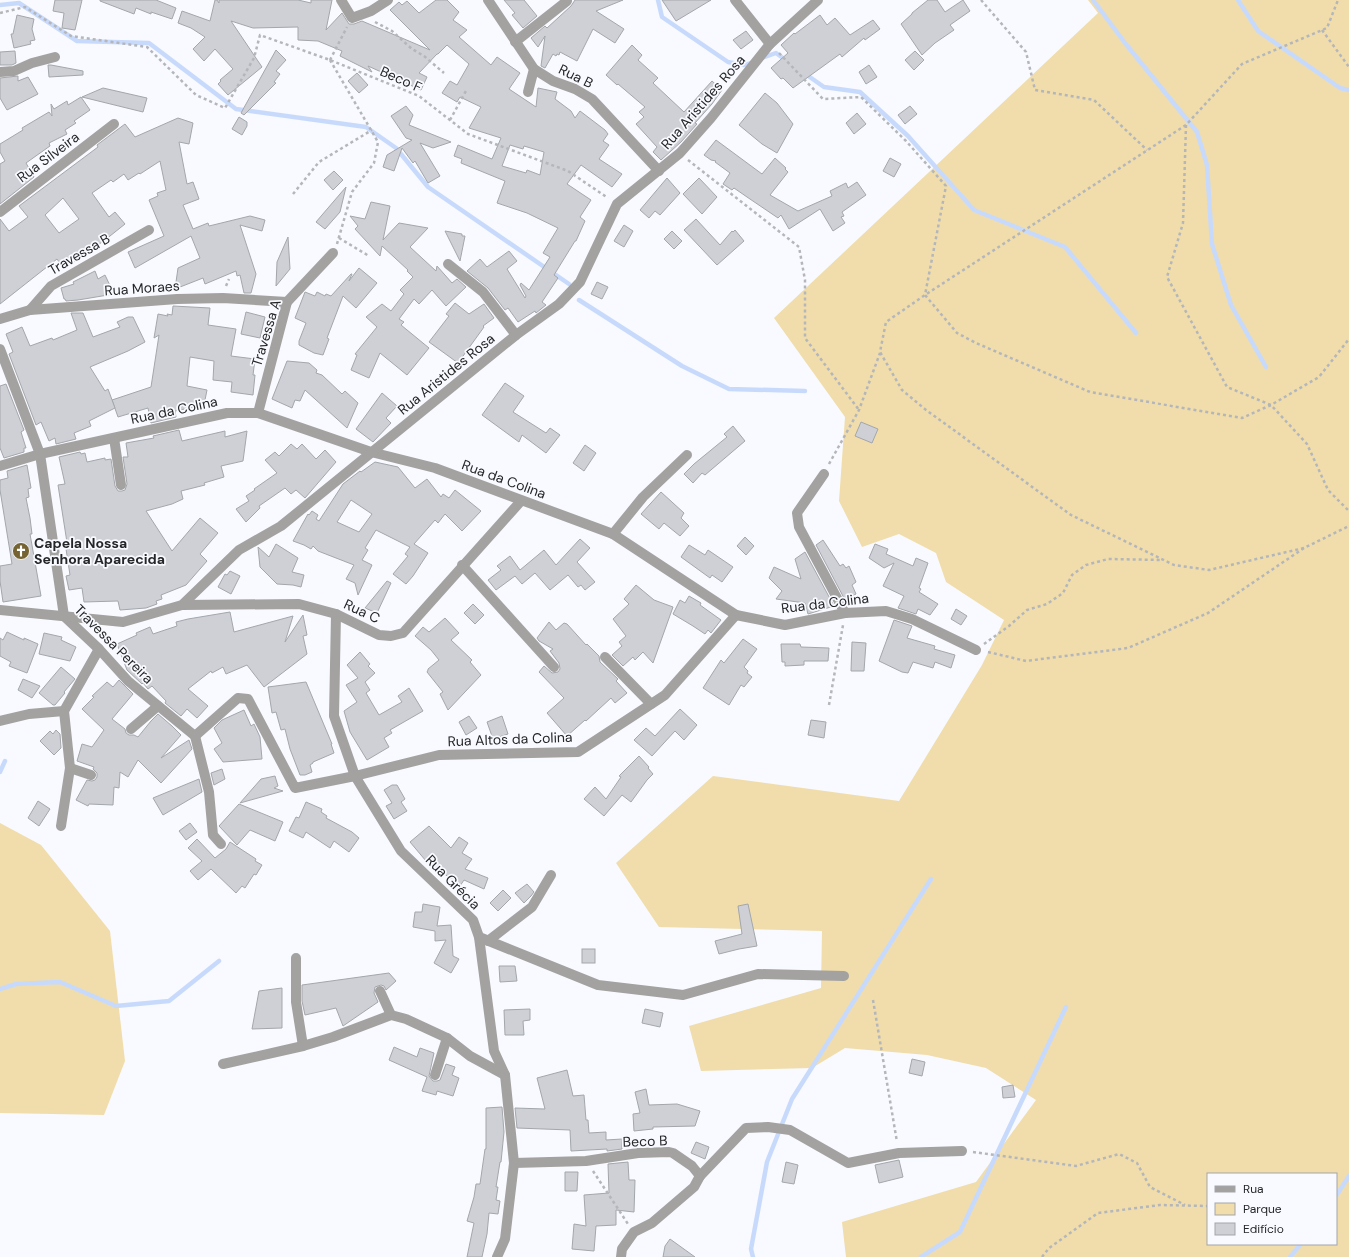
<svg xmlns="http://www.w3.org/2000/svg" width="1349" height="1257" font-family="'DM Sans',sans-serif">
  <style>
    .green { fill: #f0ddab; fill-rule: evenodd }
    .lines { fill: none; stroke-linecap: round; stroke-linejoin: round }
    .stream { stroke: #c8dafc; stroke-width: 4.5 }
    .building { fill: #ced0d5; stroke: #a3a6ab; fill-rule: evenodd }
    .path { stroke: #b4b6ba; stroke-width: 2.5; stroke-dasharray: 3 3; stroke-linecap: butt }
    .minor { stroke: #a3a2a0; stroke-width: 10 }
    .labels { text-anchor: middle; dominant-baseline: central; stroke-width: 3.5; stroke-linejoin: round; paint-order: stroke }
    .street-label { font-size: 14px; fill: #252628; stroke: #f8faff }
    .poi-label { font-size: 14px; font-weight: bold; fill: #252628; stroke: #f8faff; text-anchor: start }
  </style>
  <rect width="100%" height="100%" fill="#f8faff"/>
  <g class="green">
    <path d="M1088,0H1349V1257H846L842,1222L976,1182L1036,1100L986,1068L927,1055L845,1048L812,1068L701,1071L689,1026L821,988L822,931L659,927L616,863L713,776L899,801L982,665L1004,620L946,582L936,553L899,534L862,547L839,501L845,417L774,318L1098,13ZM1208,1174H1336V1244H1208Z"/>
    <polygon points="0,823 41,845 110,931 125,1061 104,1115 0,1113"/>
  </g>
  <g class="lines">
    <g class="stream">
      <polyline points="658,0 662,17 728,62 744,65 752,63"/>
      <polyline points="1093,0 1125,43 1197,132 1207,165 1212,244 1231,305 1266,367"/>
      <polyline points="1238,0 1258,31 1340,88 1349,90"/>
      <polyline points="0,5 19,3 77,41 149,43 236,109 366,127 396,148 428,187 569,284"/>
      <polyline points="762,58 776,53 787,61"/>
      <polyline points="804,73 824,87 860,92 908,136 974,210 1065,247 1136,333"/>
      <polyline points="579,300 682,366 729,389 805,391"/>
      <polyline points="0,772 5,761"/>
      <polyline points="0,989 16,984 60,982 116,1006 169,1001 219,961"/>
      <polyline points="1336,1196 1349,1176"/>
      <polyline points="753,1257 751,1249 767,1162 792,1099 931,879"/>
      <polyline points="921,1257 960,1232 1066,1007"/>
      <polyline points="1290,1257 1301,1244"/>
    </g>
  </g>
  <g class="building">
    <polygon points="55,0 82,0 75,30 62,28 64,13 53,11"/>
    <polygon points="100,0 156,0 176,8 172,19 151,12 151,14 136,8 134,14 100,1"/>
    <path d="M215,0H217L219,3V0H298L311,3V0H332L326,30L342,13L349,24H354L362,21L430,50L390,10L399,2L402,5L407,1L419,13L436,0H447L459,12L453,20L467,30L459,37L491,65L497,57L520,73L509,89L536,107L538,88L557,92L555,99L571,111L575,118L580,111L605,130L608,134L603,141L609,145L599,159L622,174L612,187L581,165L567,184L591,200L580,217L585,221L576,241H575L554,275L558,278L542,302L546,305L536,313L535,311L518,322L508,308L505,310L488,288L467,271L480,259L487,267L509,251L517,261L507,269L525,298L526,296L520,285L521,283L529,290L550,257L543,253L558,228L527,213L497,203L505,181L461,163L462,159L454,156L458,145L492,159L501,138L469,128L481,107L460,97L457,102L442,93L450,81L457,85L469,64L447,45L438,54H437L419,73L427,77L421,90L368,66L372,72L340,56L342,51L318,41L298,40V27L253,28L231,21L262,67L228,95L218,84L221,81L220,80L233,69L215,49L204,61L193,49L205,37L191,28L178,23L182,11L210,21ZM510,145L523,149L524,146L544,152L540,175L527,170L526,173L502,166Z"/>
    <polygon points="504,0 524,0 537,16 523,28 512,15 515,13"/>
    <polygon points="575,0 623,0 596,11 624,29 615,43 593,29 577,61 560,52 559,55 557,54 556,56 553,54 545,68 541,66 545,36 538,47 531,38 545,26 547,28 571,6"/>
    <polygon points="662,0 711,0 676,21"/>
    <polygon points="928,0 937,0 945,12 963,0 970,11 950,25 954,30 935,43 922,55 901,24 912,14 912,13"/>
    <polygon points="17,15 34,19 32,29 35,40 30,41 31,44 14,48 11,34 13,34"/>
    <polygon points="820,15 827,25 835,18 850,35 873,20 880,29 865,40 864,38 842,57 840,54 793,88 783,78 781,79 771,68 788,53 781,45 794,33 795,34"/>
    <polygon points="746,31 753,40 741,49 733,40"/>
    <polygon points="632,45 642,55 638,60 658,78 653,83 684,112 712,81 722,90 712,104 695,123 697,124 681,142 661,160 653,152 657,147 636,124 644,117 639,112 645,107 618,84 617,85 606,75"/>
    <polygon points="276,50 286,60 276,71 280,74 274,82 276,83 244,115 241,113"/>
    <polygon points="15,51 16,63 12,65 0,65 0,52"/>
    <polygon points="915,51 924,60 914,70 905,60"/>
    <polygon points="48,65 51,65 83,71 83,75 49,77"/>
    <polygon points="869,65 877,77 866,84 859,72"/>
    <polygon points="357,73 368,85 359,93 348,81"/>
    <polygon points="18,76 18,81 28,77 38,94 7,110 0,98 0,78"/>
    <polygon points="103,88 147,98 143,112 82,97"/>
    <polygon points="765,93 777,103 793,124 777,153 762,144 739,125"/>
    <polygon points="81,97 90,110 74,121 76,123 65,130 67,134 49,143 50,146 26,163 34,177 0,204 0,164 5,161 0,152 0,144 23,130 22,128 49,112 52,116 51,104 54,109 67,101 68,105"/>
    <polygon points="406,106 413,115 409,125 451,142 433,148 420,143 440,176 428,183 415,161 413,163 402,148 394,171 383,167 387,155 412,140 406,138 391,116"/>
    <polygon points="910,106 917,114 905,124 898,115"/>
    <polygon points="857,113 866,124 854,134 846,123"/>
    <polygon points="239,117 247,122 247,126 242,135 232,129"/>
    <path d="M178,118L193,123L189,144L179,142L187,184L193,182L199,199L183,205L193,229L208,223L209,226L250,216L265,220L262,231L240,225L256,274L251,293H244L240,275L237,276L236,271L205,284L203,278L175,289L178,268L200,258L191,236L135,268L128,252L164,236L149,200L158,196L157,193L166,190L160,161L140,174L139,173L128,180L124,174L113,182L111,180L92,193L109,217L115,212L125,224L105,240L64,269L57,259L0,304V219L9,231L28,217L19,206L98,147L97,145L125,124L135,137ZM63,198L79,219L59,233L45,215Z"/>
    <polygon points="716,140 762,174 775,158 786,168 785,169 788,172 770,195 798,211 832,196 830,191 846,183 848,188 857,182 866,195 842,212 844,216 841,217 845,223 833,231 820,209 789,229 781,215 778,218 747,197 734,188 732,190 723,184 730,173 715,162 716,161 711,160 704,155"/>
    <polygon points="890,158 901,164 894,177 883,171"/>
    <polygon points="334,171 343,180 333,190 324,180"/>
    <polygon points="667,178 680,193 660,215 655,211 649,218 640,210"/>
    <polygon points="699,178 717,197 702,214 683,194"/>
    <polygon points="346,187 340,212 325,229 316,222"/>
    <polygon points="371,202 390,206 383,240 399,223 428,228 410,247 436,271 437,266 452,283 457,279 466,287 446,306 432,290 419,304 414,299 399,319 404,322 401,325 429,348 407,375 380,353 369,378 351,370 357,355 355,354 377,327 366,317 382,304 391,311 404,294 400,290 413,277 407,271 408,270 382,246 380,256 355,229 358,226 350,216 365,219"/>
    <polygon points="696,219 720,245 732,231 733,232 735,230 744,241 717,265 684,230"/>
    <polygon points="624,225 633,231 624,247 614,241"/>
    <polygon points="445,231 462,234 462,236 465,236 460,261"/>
    <polygon points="672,231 682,241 674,249 664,239"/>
    <polygon points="288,237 290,269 276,286 277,262"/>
    <polygon points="359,268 377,283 356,308 343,296 327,338 329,339 323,355 314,353 299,345 299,341 306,323 295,318 305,292 315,296 317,292 325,296 326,294 331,296 351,274 352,274 349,281"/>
    <polygon points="95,271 98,279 105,275 114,294 78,300 66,301 65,299 64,299 61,288 74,284 73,282"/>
    <polygon points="597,282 608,287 602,299 591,294"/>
    <polygon points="455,303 469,314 484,304 494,318 483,326 484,327 458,363 429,342 449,316 446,314"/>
    <polygon points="173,306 210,308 208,325 236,329 231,356 255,359 253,375 255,375 253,395 231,392 232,382 213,380 214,361 190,357 187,386 207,390 204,405 175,411 176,417 151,423 148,408 118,417 112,400 151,387 159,335 154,338 158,314 168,316 167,314 172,315"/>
    <polygon points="246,312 265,317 260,338 241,334"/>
    <polygon points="71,313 83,313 93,337 120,327 117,322 128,317 133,317 145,342 128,351 90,367 105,391 108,389 115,408 89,421 91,426 74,433 76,439 56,444 55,438 49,441 41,422 36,425 9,354 13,352 6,334 22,327 30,346 52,338 53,340 77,330"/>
    <polygon points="287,361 309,363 317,370 316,373 322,375 342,394 345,391 358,403 347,428 305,390 300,401 295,400 292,408 272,399"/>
    <polygon points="505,383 524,396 513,412 546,433 550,428 560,435 546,453 522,435 519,442 482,415"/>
    <polygon points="6,384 24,430 21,432 26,448 24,448 24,452 4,458 0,448 0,386"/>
    <polygon points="382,393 397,406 386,418 391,423 373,442 356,429"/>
    <polygon points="861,422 878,429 872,443 855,436"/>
    <polygon points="733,426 745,441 705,475 702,473 693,483 684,474 694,464 727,437 724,434"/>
    <polygon points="179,430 182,441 225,431 225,437 247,431 243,461 221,466 224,477 204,483 205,485 181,491 183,499 172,504 146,511 172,551 200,518 218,533 200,554 207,561 186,585 161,595 162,599 156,601 157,604 146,608 120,610 118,601 84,602 82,588 69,590 66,576 70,575 66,549 68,549 58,485 65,484 59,457 80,452 81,454 85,453 87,462 105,458 105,460 111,459 115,486 118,491 122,491 125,490 127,484 123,457 128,457 126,443 154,438 153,436"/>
    <polygon points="291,444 297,449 302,444 316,459 325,450 336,462 305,498 296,490 291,494 285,488 259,506 260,508 246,522 236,509 249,501 246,496 255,490 254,489 277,473 265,460 275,452 279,456"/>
    <polygon points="585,445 596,453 584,471 573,463"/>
    <path d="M375,462L398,467L415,488L427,479L441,497L443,494L449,498L455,490L481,511L462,531L445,514L438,523L435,520L414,544L428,553L413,576L406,584L393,574L408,556L405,554L410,547L376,530L365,548L368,550L362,560L372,565L358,595L355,583L346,579L354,565L318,551L313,546L311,549L304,545L293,541L308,514L309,515L312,511L318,515L316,519L319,521L343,484L360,471L361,472ZM351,500L372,514L359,532L337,522Z"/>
    <polygon points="27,465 31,488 28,489 29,497 26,498 30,518 32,534 30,534 41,596 3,602 0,581 0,566 12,564 0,490 0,480 8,478 7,471"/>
    <polygon points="661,492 684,513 681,518 689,526 680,536 664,523 659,529 641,514"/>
    <polygon points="745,537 754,546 746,555 737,546"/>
    <polygon points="580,539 590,548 577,562 595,582 585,590 581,585 578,587 568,575 550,590 535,573 522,584 515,576 496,590 488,580 501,570 497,566 510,556 520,570 544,550 556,565"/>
    <polygon points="823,540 840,566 843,564 846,568 849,566 856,582 852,585 856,594 845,600 816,545"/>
    <polygon points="276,544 298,558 292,572 304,575 301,587 293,585 277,584 260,567 258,547 269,557"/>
    <polygon points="875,544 888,549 886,554 913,566 916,558 928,563 919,588 921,589 919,592 938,604 930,615 918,609 916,614 898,608 904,596 883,586 894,563 884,568 869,558"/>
    <polygon points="689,545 705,555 708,550 733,567 722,582 712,575 710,578 681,557"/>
    <polygon points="805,552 834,606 808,614 805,603 776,599 782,591 769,578 774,567 801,579 795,559"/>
    <polygon points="230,571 240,576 231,594 218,587 225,574 227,575"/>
    <polygon points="387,581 391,583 377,613 365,608"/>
    <polygon points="636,585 654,600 673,607 653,663 643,652 635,660 633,657 623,666 612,655 622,646 619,642 626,636 613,619 629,604 624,599"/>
    <polygon points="689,596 701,603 700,605 721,620 711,633 708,630 705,634 693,626 673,614 680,600 685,603"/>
    <polygon points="473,604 484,615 475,624 464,613"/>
    <polygon points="956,609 967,616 961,625 951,619"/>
    <polygon points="230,612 234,632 293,616 285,642 303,615 307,635 303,636 307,654 264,687 247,665 226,674 223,667 212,673 211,671 188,689 208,706 197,718 187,709 181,716 165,703 166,701 152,686 148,689 143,683 142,684 127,670 117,644 137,635 136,633 150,627 153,634 177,626 176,622 188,619"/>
    <polygon points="445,618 459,633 451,640 472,660 470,662 481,675 448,710 440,694 443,692 427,672 428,670 428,669 439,660 431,650 415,636 423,627 429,632"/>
    <polygon points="894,620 912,626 907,638 935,646 934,649 955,655 951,668 935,662 933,668 913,662 908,673 902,672 879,661"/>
    <polygon points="549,622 556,630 564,623 567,624 586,645 587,644 599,656 600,662 618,679 616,681 627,693 615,703 611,698 586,721 585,720 567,736 547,713 564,698 539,672 544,666 552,673 558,672 560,669 559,663 550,651 553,649 539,641 537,638"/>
    <polygon points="7,632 24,640 24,638 38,644 27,673 9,666 11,662 0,656 0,638 3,640"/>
    <polygon points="44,633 62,637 61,640 76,647 70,661 39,654"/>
    <polygon points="743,639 757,649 744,667 748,671 747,673 752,677 744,687 741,685 729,705 703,688 721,660 724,663"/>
    <polygon points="852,642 866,643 864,671 851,671"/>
    <polygon points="781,644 800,644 801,647 829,648 828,661 804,661 804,665 785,666 785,662 782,662"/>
    <polygon points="360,652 370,664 368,666 375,673 365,682 370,690 366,693 379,715 402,702 398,696 409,688 423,711 390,730 392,733 384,738 389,747 367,760 350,732 344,711 357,702 346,685 358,678 347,665"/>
    <polygon points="61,667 75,679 64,692 65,693 55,705 53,705 39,693"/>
    <polygon points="23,679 40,686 32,698 18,690"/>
    <polygon points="119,680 133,694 112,719 125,729 126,733 129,735 134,735 138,737 151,721 158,714 172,726 181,735 161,758 189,740 192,749 161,783 138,760 128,777 120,772 119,788 114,787 113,805 89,804 88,806 76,800 87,780 92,781 95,780 97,777 97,773 93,769 94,767 77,761 82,744 92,747 104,730 82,709 94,697 92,696 107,682 113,687"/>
    <polygon points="306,682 332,744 331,744 334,753 313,762 313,763 310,765 312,772 305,775 300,775 290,749 285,729 281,730 276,712 272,713 268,687"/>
    <polygon points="680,709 697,725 684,740 675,731 652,756 634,740 646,728 655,736"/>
    <polygon points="244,710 251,726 254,724 260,737 262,759 223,762 214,749 222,743 214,728 222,720"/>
    <polygon points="469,716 477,728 466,735 459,722"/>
    <polygon points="502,716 508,734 493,739 487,722"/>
    <polygon points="811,720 826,722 824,738 808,735"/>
    <polygon points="56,730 60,734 61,748 54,755 40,741 50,731 53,734"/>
    <polygon points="639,756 649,767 648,768 653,774 647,780 631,802 622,795 604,816 584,799 595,787 606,799 621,777 619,776"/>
    <polygon points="222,769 225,779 214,785 211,773"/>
    <polygon points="275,776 278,786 274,788 283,791 240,803 261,779"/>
    <polygon points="199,779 202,792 163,815 153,798"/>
    <polygon points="392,785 397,785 405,799 401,802 407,811 394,819 386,806 392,803 384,790"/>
    <polygon points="38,801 50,809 39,826 28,818"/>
    <polygon points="306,802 322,809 321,812 327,816 326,818 352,832 359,838 349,852 334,841 330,848 306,832 303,838 289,831 296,817 299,818"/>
    <polygon points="239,804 283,822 275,841 250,830 237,845 219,826"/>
    <polygon points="190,823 197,832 186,840 179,831"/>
    <polygon points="429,826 451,848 459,837 468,843 462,853 472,859 465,869 488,878 484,889 464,880 460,886 442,872 440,874 426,861 410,842"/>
    <polygon points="197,839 215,858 226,849 230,842 256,859 255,861 262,865 256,875 254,874 245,888 242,886 236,893 211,869 198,880 190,871 202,861 188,848"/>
    <polygon points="527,884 534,892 531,896 524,903 515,893"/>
    <polygon points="503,890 511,898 498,911 490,903"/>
    <polygon points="423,904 440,907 437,926 451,925 453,956 459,959 451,973 434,963 446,940 435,941 435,931 413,927 415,912 422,912"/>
    <polygon points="748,904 757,946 739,949 719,954 715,941 742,934 738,906"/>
    <rect x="582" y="949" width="13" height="14"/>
    <polygon points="499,966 515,966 517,981 500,982"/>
    <polygon points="389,973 396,981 386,990 384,986 381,985 375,987 374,993 378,1002 343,1026 336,1008 305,1015 302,1001 302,985"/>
    <polygon points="282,988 282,1028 252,1029 259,991"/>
    <polygon points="530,1009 530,1020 523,1021 524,1035 505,1035 504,1010"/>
    <polygon points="645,1009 663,1013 660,1027 642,1023"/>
    <polygon points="394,1047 417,1057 420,1048 434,1053 429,1076 433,1081 437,1081 440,1080 446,1064 455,1067 452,1075 459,1078 453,1096 437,1091 436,1095 422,1091 427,1077 389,1060"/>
    <polygon points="912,1059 925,1062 922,1076 909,1073"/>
    <polygon points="567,1070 573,1096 584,1095 586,1120 588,1120 589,1133 606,1132 606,1140 622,1139 622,1149 607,1151 607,1149 571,1151 570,1130 517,1128 515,1108 545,1109 537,1078"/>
    <polygon points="1013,1085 1015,1097 1003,1098 1002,1087"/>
    <polygon points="646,1089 649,1105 677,1104 700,1111 695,1126 653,1127 653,1129 634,1131 633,1114 640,1113 635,1092"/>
    <polygon points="502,1107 504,1132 501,1162 500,1162 496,1187 498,1187 496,1200 500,1201 498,1214 489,1213 487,1234 482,1257 467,1257 474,1223 467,1221 474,1197 476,1184 480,1184 485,1149 486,1149 486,1108"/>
    <polygon points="696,1142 709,1147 705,1159 691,1153"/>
    <polygon points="899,1160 903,1177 879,1183 875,1165"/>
    <polygon points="628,1162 629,1180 635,1180 634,1212 616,1210 616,1225 596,1226 594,1251 572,1249 574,1224 586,1226 584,1195 609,1193 608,1164"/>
    <polygon points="786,1162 798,1165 794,1184 782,1182"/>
    <polygon points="565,1172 578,1172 577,1191 565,1191"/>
    <polygon points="670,1239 695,1257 663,1257 665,1246"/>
  </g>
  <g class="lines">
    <g class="path">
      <polyline points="981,0 1026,52 1035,90 1094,100 1147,150"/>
      <polyline points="0,13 25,7 71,36 147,47 196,95 225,108 254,58 260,35 330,60 419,96 468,134 568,171 608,198"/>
      <polyline points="375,22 392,31 412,49 424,56 444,73"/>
      <polyline points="1322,30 1349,67"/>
      <polyline points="779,53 823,99 861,97 906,141 946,186 925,295 957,333 976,343 1090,392 1242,418 1271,405 1319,377 1349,339"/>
      <polyline points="330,60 378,142 374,163 352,192 337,244"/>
      <polyline points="330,60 347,27"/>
      <polyline points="450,120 467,89"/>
      <polyline points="1186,125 1183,223 1167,277 1227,387 1271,405 1307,444 1328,490 1349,511"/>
      <polyline points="688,160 799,247 805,280 805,338 859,410"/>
      <polyline points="293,194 319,162 372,130"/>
      <polyline points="339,238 369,256"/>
      <polyline points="226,286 229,279"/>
      <polyline points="829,464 859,410 880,353"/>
      <polyline points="1304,548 1209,570 1174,565 1071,515 926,410 902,390 880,352 886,322 925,295 1186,125 1242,64 1327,28 1338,0"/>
      <polyline points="984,644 1009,626 1027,610 1047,604 1063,593 1072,575 1086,565 1108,559 1162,560"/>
      <polyline points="988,652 1026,661 1128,648 1208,613 1304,548 1349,526"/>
      <polyline points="829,705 843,625"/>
      <polyline points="873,1000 897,1142"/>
      <polyline points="973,1152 1076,1166 1119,1154 1137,1163 1150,1187 1185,1205"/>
      <polyline points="593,1171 628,1224"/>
      <polyline points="1042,1257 1049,1248 1098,1213 1160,1205 1208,1206"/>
    </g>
    <g class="minor">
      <polyline points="341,0 352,18 371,11 388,0"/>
      <polyline points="488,0 534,69 553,81 575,89 592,99 659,171"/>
      <polyline points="735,0 770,44"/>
      <polyline points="515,42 567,1 566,0"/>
      <polyline points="0,72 14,71 32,63 55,57"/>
      <polyline points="528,92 534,69"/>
      <polyline points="0,212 114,124"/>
      <polyline points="448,264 483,292 516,335"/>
      <polyline points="30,310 51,286 149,230"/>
      <polyline points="0,319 30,310 177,299 223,298 287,302"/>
      <polyline points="0,349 40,454 64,616 99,649 128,681 195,736 209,792 213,835 221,844"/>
      <polyline points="258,413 287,302 333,253"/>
      <polyline points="114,438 121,485"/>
      <polyline points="0,466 40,454 227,413 258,413 371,452 435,468 613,534 736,615 785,625 845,613 886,611 912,619 976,650"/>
      <polyline points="824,474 797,513 799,527 845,613"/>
      <polyline points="613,534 643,497 687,455"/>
      <polyline points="462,565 554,667"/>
      <polyline points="182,605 299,604 336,614 379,635 391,636 403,633 521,501"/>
      <polyline points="0,610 123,622 182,605 239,550 281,526 516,335 559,304 580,282 617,204 680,153 711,118 770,44 818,0"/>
      <polyline points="336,614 334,716 355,776 401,851 473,920 479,937 494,1051 505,1075 514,1163 505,1239 497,1257"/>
      <polyline points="605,657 651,704"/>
      <polyline points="0,721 29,714 64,711"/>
      <polyline points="131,729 158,706"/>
      <polyline points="195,736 238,698 248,699 295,788 355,776 439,755 578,752 665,695 736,615"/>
      <polyline points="70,768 91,775"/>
      <polyline points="61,826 70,768 64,711 99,649"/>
      <polyline points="479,937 598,985 683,995 758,974 844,976"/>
      <polyline points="488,941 532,907 551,875"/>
      <polyline points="296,958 296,1002 303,1046"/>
      <polyline points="380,991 391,1015"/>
      <polyline points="223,1064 303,1046 333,1037 391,1015 406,1019 447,1038 470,1056 505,1075"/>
      <polyline points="435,1075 447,1038"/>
      <polyline points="514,1163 586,1161 638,1153 669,1152 673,1153 692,1166 700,1176 694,1187 652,1223 634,1232 622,1249 621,1257"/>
      <polyline points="700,1176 746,1128 768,1127 790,1130 848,1163 899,1153 962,1151"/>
    </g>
  </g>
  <defs>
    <g id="church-disc" transform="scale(0.9)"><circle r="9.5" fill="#756331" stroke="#f8faff"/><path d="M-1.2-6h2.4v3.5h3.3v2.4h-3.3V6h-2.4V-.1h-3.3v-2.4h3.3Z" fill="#fff"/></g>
  </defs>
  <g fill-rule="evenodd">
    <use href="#church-disc" x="21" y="551"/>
  </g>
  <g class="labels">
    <g class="street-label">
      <text transform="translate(576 76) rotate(26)">Rua B</text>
      <text transform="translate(401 79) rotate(24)">Beco F</text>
      <text transform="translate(703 102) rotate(-49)">Rua Aristides Rosa</text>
      <text transform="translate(48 157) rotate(-37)">Rua Silveira</text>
      <text transform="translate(79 254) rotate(-30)">Travessa B</text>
      <text transform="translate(142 288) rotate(-4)">Rua Moraes</text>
      <text transform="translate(266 333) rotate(-73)">Travessa A</text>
      <text transform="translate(446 374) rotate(-39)">Rua Aristides Rosa</text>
      <text transform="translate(174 410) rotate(-12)">Rua da Colina</text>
      <text transform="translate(504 479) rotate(20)">Rua da Colina</text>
      <text transform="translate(825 603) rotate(-7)">Rua da Colina</text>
      <text transform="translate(362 611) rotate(25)">Rua C</text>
      <text transform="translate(114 644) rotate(45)">Travessa Pereira</text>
      <text transform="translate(510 739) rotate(-2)">Rua Altos da Colina</text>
      <text transform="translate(453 882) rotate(45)">Rua Grécia</text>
      <text transform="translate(645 1141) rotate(-2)">Beco B</text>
    </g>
    <g class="poi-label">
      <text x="34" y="543">Capela Nossa<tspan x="34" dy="16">Senhora Aparecida</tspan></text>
    </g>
  </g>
  <rect x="1207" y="1173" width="130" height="72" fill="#f8faff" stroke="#a4a5a9"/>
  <rect x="1215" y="1186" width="20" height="6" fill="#a3a2a0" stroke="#a4a5a9"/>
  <text x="1243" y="1193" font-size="12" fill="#252628">Rua</text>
  <rect x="1215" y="1203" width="20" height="12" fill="#f0ddab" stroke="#a4a5a9"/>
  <text x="1243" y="1213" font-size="12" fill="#252628">Parque</text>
  <rect x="1215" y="1223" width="20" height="12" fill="#ced0d5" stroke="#a4a5a9"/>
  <text x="1243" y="1233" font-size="12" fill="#252628">Edifício</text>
</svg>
